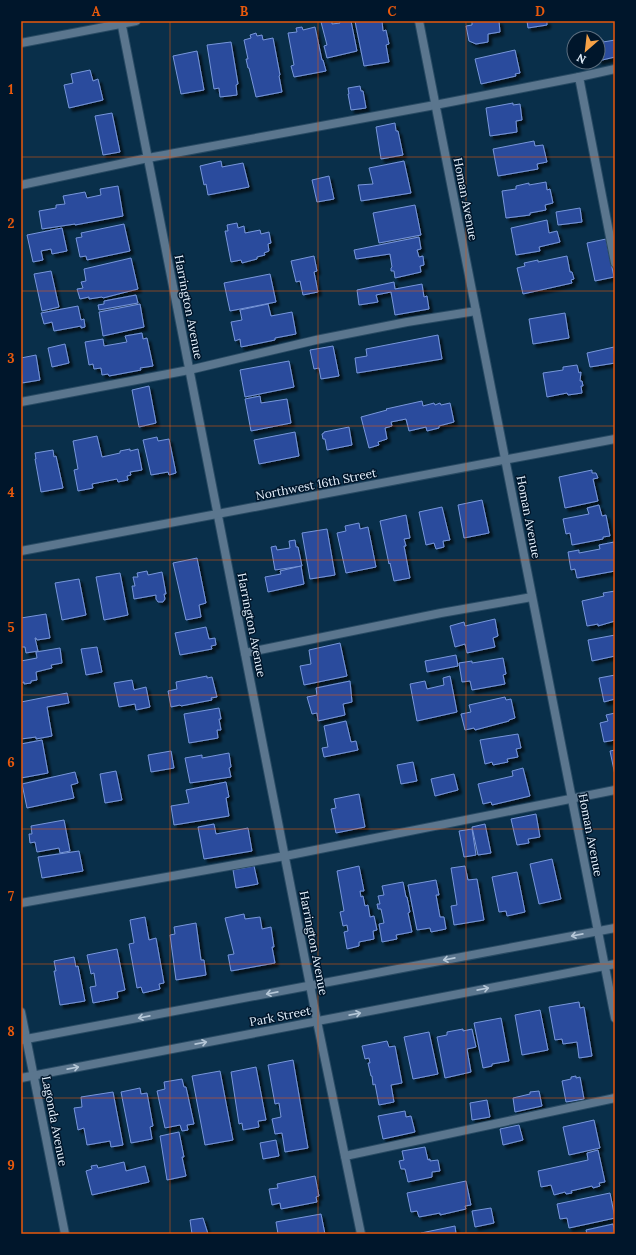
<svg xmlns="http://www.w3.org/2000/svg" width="636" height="1255" font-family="Lora,serif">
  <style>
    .building { fill: #2b4b9d; stroke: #7796da; filter: url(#shadow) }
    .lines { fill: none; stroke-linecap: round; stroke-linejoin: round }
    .service-casing { stroke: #284a63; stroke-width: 10 }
    .minor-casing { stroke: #284a63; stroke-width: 10 }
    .service { stroke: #5b768e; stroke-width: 8 }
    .minor { stroke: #5b768e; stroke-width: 8 }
    .oneway { stroke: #b5c7d7 }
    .grid { fill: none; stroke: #e8590c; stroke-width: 1; stroke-opacity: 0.55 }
    .labels { text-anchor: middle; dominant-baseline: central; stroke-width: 3; stroke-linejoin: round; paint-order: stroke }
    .street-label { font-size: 12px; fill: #e5f2fe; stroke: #00162b }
    .neatline { fill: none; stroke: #e8590c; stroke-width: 1.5 }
    .grid-label { font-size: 13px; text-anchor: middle; font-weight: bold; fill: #e8590c }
  </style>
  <defs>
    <filter id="shadow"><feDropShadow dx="3.5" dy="3.5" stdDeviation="1" flood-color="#0009"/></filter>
  </defs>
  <rect width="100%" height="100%" fill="#092f4a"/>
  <g class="building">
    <polygon points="325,21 332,21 332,24 340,23 339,21 351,21 357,51 327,58 324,46 327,45 321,22"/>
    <polygon points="355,21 382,21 383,31 386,30 389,44 386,45 389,62 364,66"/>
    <polygon points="470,21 499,21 500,32 488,34 488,42 476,44 469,41 466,26 472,25 472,22"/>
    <polygon points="527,21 547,21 547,25 528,28"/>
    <polygon points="302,27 303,30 315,27 322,60 323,60 326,71 294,77 291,66 294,65 288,33 297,32 296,28"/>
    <polygon points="256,33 257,36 262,35 263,40 273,38 280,75 279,76 282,92 256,97 249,68 248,68 246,59 248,59 244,40 251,38 250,35"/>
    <polygon points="603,40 603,42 615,40 615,57 598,61 598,41"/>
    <polygon points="231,42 238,84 236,85 237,95 220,97 219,88 214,89 207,45"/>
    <polygon points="515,50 520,73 515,74 516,76 481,84 475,59"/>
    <polygon points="197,51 204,90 181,94 173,56"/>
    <polygon points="90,70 93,81 98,79 103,100 69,108 64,85 73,83 71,74"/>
    <polygon points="360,86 361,91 363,91 366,108 351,110 348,94 349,94 348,88"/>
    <polygon points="513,103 513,105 520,104 522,120 516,121 517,132 490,136 486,108"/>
    <polygon points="112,113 120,152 103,155 95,116"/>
    <polygon points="395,123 396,131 398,131 403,155 381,159 376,127"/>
    <polygon points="534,141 535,146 543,145 547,162 537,164 538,169 498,176 493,149"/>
    <polygon points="221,161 222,167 243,163 249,187 208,195 206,184 204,185 200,166"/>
    <polygon points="404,161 411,193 361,201 358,185 373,184 369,168"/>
    <polygon points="329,176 334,199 317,202 312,180"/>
    <polygon points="546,182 547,190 550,189 553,203 545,205 546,210 530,213 530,215 506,218 502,191 516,189 516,186 529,183 529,185"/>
    <polygon points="118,186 123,216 75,225 75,224 42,229 39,211 56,208 56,205 65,204 63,196 85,192 87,198 101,195 100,189"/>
    <polygon points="415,205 421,235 379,243 373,213"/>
    <polygon points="580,208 582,222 558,225 556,212"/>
    <polygon points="547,220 549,233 557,231 560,242 539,247 540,251 516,255 511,228"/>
    <polygon points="237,223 238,228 244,226 245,233 260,230 261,234 269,232 271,243 268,244 269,251 264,253 265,255 257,257 257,259 242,263 241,260 231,262 225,231 228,231 227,225"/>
    <polygon points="124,224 130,251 87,260 86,256 80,257 76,238 82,237 81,233"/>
    <polygon points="62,228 67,251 52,254 51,249 41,251 43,260 33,262 27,235"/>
    <polygon points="419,237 421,249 417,250 419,257 423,256 424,265 420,266 421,272 395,278 394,271 391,271 391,268 392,267 390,254 356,259 354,250"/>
    <polygon points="606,239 614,277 595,281 587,243"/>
    <polygon points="314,256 317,271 314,272 318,292 303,295 300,281 296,282 291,261"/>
    <polygon points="567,256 570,272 572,272 574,279 571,280 572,283 523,294 517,268 525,266 524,263 538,260 538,262"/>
    <polygon points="131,258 138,289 103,298 102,297 89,299 89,297 80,299 77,289 83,288 81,282 86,281 84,269"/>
    <polygon points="51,271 59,307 42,311 34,274"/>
    <polygon points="270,274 276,302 230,311 224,283"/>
    <polygon points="394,282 395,289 422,284 424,297 427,296 429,309 395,315 391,292 376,295 378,302 359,305 357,290"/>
    <polygon points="136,295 138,303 99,310 98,305 104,304 104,301"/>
    <polygon points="140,304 144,327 103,336 99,312"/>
    <polygon points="268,304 271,316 292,312 296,334 275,338 275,340 241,347 240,339 235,341 231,322 242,320 240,310"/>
    <polygon points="78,306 81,320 84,319 85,327 81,328 81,326 54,331 52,322 44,324 41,313"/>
    <polygon points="565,313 569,338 533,344 529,319"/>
    <polygon points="142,333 143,339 147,338 153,366 140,368 141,370 109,376 108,374 102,375 101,368 94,369 93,364 89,365 85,342 103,339 104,346 127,342 125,336"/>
    <polygon points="438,335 442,359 357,373 355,358 367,356 366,349"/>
    <polygon points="65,344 69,363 52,367 48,348"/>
    <polygon points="333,346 339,376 321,379 319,368 314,369 310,350"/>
    <polygon points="614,347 615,363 590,367 587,353"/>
    <polygon points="36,355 40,380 22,383 21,358"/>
    <polygon points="289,361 294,387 245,397 240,370"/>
    <polygon points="577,365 579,373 581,372 580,381 582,381 583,386 581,386 582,393 568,395 567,393 547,397 543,373 563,370 563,367"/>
    <polygon points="149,386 156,423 139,427 132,390"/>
    <polygon points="260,396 261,403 287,399 291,423 251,431 245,399"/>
    <polygon points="422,401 423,406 434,403 435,405 440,403 441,405 450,403 454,422 439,426 439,428 427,431 426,427 409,431 406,419 391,422 392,426 385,428 387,439 378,442 379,445 369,448 361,417 387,410 386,409"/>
    <polygon points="349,427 352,445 327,450 325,439 323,439 322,434 324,433 324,432"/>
    <polygon points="295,432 299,456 259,464 254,440"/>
    <polygon points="97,436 102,457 120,453 120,451 130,449 130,451 138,449 142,470 130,472 131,475 127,476 128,480 118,482 117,479 92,484 93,488 78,491 74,470 78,469 73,441"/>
    <polygon points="157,437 158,441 169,439 176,473 169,475 168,472 151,475 143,440"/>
    <polygon points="53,450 54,457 56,456 63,488 41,492 35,459 36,459 35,453"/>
    <polygon points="592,470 592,473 596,473 598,478 593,479 598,501 565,508 559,477"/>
    <polygon points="482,500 489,533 464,538 458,505"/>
    <polygon points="599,505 602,516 606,515 610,536 603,537 603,539 572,545 570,533 566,534 563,519 589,514 587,508"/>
    <polygon points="442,507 450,540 443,541 444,547 436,549 434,543 426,545 419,512"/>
    <polygon points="406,515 410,538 404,539 406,546 404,546 410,578 394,581 390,563 389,564 380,521"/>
    <polygon points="359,523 360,529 368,527 376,567 346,573 337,533 346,531 345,526"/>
    <polygon points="327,529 335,575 310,579 302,533"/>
    <polygon points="295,540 296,547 298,547 302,566 275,570 271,547 276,546 277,550 290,548 289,541"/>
    <polygon points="614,542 615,571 577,578 575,569 571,570 568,552 579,550 579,553 600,549 599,545"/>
    <polygon points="197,558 206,603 199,605 201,617 186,620 173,563"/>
    <polygon points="301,566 304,584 268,592 265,577 281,574 280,571"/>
    <polygon points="147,571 148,575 162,572 166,594 164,594 165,599 163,602 158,602 156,599 156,595 134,599 132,586 135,586 133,577 138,577 137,573"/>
    <polygon points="120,573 128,615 104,620 96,577"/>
    <polygon points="79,579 86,615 62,620 55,583"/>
    <polygon points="615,591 615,621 598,626 598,624 587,626 582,601 604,596 603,593"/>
    <polygon points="46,614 50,638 37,640 36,638 35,638 38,651 26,653 25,647 22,647 21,644 21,618"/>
    <polygon points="495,619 498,636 493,638 495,647 467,653 465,644 455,647 450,626 464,622 465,626"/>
    <polygon points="206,627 209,639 215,638 216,645 211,646 212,649 180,655 175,633"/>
    <polygon points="615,635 615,656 592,661 588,640"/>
    <polygon points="340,643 347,676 304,685 300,666 311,664 309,650"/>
    <polygon points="97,647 102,672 86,675 81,649"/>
    <polygon points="60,648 62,663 51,665 52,668 36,672 37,680 31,681 31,683 24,684 24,682 21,683 21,661 37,658 36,652"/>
    <polygon points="456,655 458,666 427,672 425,661"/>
    <polygon points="503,658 506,674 503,675 505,684 472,690 470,681 462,682 459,663 472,661 472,663"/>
    <polygon points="615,675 615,699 604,702 599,678"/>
    <polygon points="207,676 207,678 212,677 217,697 211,698 212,700 181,706 180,705 171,707 168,691 177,689 176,682"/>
    <polygon points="450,676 457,712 417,721 410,684 425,681 427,689 444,685 443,678"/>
    <polygon points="132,680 134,690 146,687 150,707 136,710 135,704 119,707 114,683"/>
    <polygon points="350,681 352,702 343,704 345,715 318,721 317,713 312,714 307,697 317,695 316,688"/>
    <polygon points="67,693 69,703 47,707 52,736 36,739 36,737 21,739 21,702"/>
    <polygon points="505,697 506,700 511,699 515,718 509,720 509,721 475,730 474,728 465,730 461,714 471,712 469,705"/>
    <polygon points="219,708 221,719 219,719 221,730 217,730 218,738 189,743 184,714"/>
    <polygon points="615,713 615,740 604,742 600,723 608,721 606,715"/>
    <polygon points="346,721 351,742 356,741 358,750 324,757 322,748 328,747 324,726"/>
    <polygon points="518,734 521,748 516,749 518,757 507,759 508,762 493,765 492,762 485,764 480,740"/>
    <polygon points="42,740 48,773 21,778 21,744"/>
    <polygon points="615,750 615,775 610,751"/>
    <polygon points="171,751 174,768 151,772 148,755"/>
    <polygon points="229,753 231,767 229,768 231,777 190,783 185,758 202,755 202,758"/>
    <polygon points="413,762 417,781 401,784 397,765"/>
    <polygon points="523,768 530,796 492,805 491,802 483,804 478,784 513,776 512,771"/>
    <polygon points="116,771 122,800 105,803 100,774"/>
    <polygon points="75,772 78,783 71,785 74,798 27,808 22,784"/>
    <polygon points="454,774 458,790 435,796 431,779"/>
    <polygon points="226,782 229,797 226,798 229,816 174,825 171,806 189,803 186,790"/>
    <polygon points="359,794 365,827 336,833 331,809 336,808 334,799"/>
    <polygon points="536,814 540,837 528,839 529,843 517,845 511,819"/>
    <polygon points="64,820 70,851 60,853 59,848 37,852 35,842 30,843 29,834 32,834 31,826"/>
    <polygon points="214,824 216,834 248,828 252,851 204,859 198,827"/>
    <polygon points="485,824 491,853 478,855 472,827"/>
    <polygon points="472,829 476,855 464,857 459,831"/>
    <polygon points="79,851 83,871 42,878 38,857"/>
    <polygon points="552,859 561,899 539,904 530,864"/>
    <polygon points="254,866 258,884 236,888 233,870"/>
    <polygon points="359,866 364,891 360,891 361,897 363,896 365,906 368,905 370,917 374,916 377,930 373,931 374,939 359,942 359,946 347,949 344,932 348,931 347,925 343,926 340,912 344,911 337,871"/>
    <polygon points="465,866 468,880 477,879 484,920 454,925 451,906 457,905 451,868"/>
    <polygon points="517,872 525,912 507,916 506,911 499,912 492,877"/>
    <polygon points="436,880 439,895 436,895 440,917 444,917 446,929 431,932 430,928 417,930 408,885"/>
    <polygon points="403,882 406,897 407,897 410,912 408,913 412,932 396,935 397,939 382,942 379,924 384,923 381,909 378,909 377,904 380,904 378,896 384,895 382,886"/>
    <polygon points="244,914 245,919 260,917 262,929 271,927 274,947 272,947 275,963 231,971 228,955 234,954 225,918"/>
    <polygon points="145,917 149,940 156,938 164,983 159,984 160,989 143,993 141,987 137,988 129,944 134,943 130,920"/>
    <polygon points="196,923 201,960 204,960 206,975 176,980 170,935 175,934 174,927"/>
    <polygon points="117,949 125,990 117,992 118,998 93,1003 90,987 96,986 94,973 91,974 87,955"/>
    <polygon points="74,957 76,967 78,966 85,1001 60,1005 54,971 56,971 54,961"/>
    <polygon points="579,1002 580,1008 584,1007 592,1056 579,1058 577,1042 563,1044 562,1039 555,1040 549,1007"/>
    <polygon points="540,1010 548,1050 522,1055 515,1015"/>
    <polygon points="501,1018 509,1061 492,1064 492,1066 483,1068 474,1023"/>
    <polygon points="463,1029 463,1031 472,1029 476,1047 467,1049 471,1072 445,1078 437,1037 447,1035 447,1032"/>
    <polygon points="429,1032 438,1074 413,1079 404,1037"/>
    <polygon points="387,1041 389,1047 395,1046 402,1083 391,1085 394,1102 379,1105 375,1084 373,1085 372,1076 371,1076 368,1063 370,1063 369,1058 365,1059 362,1046"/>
    <polygon points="293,1060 308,1148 285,1152 282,1133 275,1134 272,1119 281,1117 279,1103 275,1104 268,1065"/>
    <polygon points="256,1067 266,1120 258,1121 259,1127 243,1130 242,1123 239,1124 231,1072"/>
    <polygon points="220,1071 233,1140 205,1145 192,1076"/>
    <polygon points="576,1076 576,1078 580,1077 584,1099 566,1102 562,1081 571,1079 571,1077"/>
    <polygon points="182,1079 184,1087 186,1087 194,1124 187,1125 188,1130 182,1131 180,1125 165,1128 157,1091 165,1089 164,1082"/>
    <polygon points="140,1088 141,1094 147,1093 153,1126 150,1127 152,1139 131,1143 121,1092"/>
    <polygon points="539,1091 542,1106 515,1112 513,1098 530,1094 530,1092"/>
    <polygon points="113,1092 123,1145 111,1147 110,1141 87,1145 84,1128 78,1130 74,1108 82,1107 81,1097"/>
    <polygon points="487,1100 490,1117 472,1120 470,1103"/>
    <polygon points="405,1111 406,1117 411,1116 415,1132 383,1139 378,1116"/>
    <polygon points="594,1120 600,1148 569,1155 563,1127"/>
    <polygon points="519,1125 523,1140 503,1145 500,1129"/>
    <polygon points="179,1132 184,1157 182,1157 186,1176 167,1180 160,1136"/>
    <polygon points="276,1140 279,1156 263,1159 260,1143"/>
    <polygon points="425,1147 428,1160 430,1159 430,1161 438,1160 440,1171 432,1172 432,1177 408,1182 405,1169 401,1169 399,1161 404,1160 402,1151"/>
    <polygon points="598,1150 605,1182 599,1183 600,1186 593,1188 592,1186 571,1191 572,1193 566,1194 565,1192 554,1195 551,1185 541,1187 538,1171 588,1160 587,1153"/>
    <polygon points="124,1162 126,1171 145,1166 149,1182 92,1195 86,1171 92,1169 91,1166 97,1165 98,1168"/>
    <polygon points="315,1176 319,1196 316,1197 317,1202 281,1209 280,1203 272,1205 269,1189 278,1188 277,1184"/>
    <polygon points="466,1181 471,1205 465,1206 466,1209 440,1215 440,1213 419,1217 417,1211 411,1212 407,1193"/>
    <polygon points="610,1193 615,1218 569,1228 567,1218 560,1219 557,1204"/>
    <polygon points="491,1208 494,1223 475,1227 472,1211"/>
    <polygon points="321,1214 325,1234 278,1234 276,1222"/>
    <polygon points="203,1218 208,1234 192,1234 190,1220"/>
    <polygon points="613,1224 615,1234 587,1234 586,1230"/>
    <polygon points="455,1226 456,1234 421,1234 421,1233"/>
  </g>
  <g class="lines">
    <g class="service-casing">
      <g id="service">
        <polyline points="579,77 615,69"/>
        <polyline points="21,185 148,158 435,105 579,77 615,263"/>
        <polyline points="21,402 189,370 316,340 407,322 476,311"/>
        <polyline points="245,653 441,613 532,597"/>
        <polyline points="21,903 285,856 615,790"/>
        <polyline points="345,1156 615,1098"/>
      </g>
    </g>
    <g class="minor-casing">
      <g id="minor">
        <polyline points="121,21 317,1021 361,1234"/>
        <polyline points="419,21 615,1018"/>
        <polyline points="21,43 136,21"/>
        <polyline points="21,551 615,439"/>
        <polyline points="21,1012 65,1234"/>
        <polyline points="21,1040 615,928"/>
        <polyline points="21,1078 615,964"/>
      </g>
    </g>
    <use href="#service" class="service"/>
    <use href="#minor" class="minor"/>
  </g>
  <defs><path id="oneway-shaft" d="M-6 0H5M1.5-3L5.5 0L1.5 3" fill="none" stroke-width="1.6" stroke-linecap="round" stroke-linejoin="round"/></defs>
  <g class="oneway">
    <use href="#oneway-shaft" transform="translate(577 935) rotate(169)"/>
    <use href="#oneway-shaft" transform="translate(449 959) rotate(169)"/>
    <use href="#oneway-shaft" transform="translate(483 989) rotate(-11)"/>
    <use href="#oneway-shaft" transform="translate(272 993) rotate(169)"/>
    <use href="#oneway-shaft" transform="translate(355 1014) rotate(-11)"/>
    <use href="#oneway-shaft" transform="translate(144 1017) rotate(169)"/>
    <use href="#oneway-shaft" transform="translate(201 1043) rotate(-11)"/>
    <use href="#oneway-shaft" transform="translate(73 1068) rotate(-11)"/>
  </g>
  <path class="grid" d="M170,21V1234M318,21V1234M466,21V1234M21,157H615M21,291H615M21,426H615M21,560H615M21,695H615M21,829H615M21,964H615M21,1098H615"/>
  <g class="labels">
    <g class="street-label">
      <text transform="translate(466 199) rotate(79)">Homan Avenue</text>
      <text transform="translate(189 307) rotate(79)">Harrington Avenue</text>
      <text transform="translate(316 484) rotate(-11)">Northwest 16th Street</text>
      <text transform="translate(529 517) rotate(79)">Homan Avenue</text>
      <text transform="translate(252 625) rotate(79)">Harrington Avenue</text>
      <text transform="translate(591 835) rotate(79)">Homan Avenue</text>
      <text transform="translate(314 943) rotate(79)">Harrington Avenue</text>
      <text transform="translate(280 1016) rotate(-11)">Park Street</text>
      <text transform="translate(55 1121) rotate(79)">Lagonda Avenue</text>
    </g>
  </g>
  <rect width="636" height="1255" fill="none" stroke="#00162b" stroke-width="44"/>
  <g transform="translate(586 50) rotate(208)"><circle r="19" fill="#00162b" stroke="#5c6e7f"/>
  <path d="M0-3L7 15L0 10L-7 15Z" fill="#f6a247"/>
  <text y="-6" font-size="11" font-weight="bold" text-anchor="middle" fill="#e5f2fe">N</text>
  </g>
  <rect x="22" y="22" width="592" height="1211" class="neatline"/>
  <g class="grid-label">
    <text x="96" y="16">A</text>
    <text x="244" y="16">B</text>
    <text x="392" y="16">C</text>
    <text x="540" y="16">D</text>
    <text x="11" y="94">1</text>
    <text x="11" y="228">2</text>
    <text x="11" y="363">3</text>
    <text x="11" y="497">4</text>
    <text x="11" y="632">5</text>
    <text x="11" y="767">6</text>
    <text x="11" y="901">7</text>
    <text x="11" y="1036">8</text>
    <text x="11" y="1170">9</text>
  </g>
</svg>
